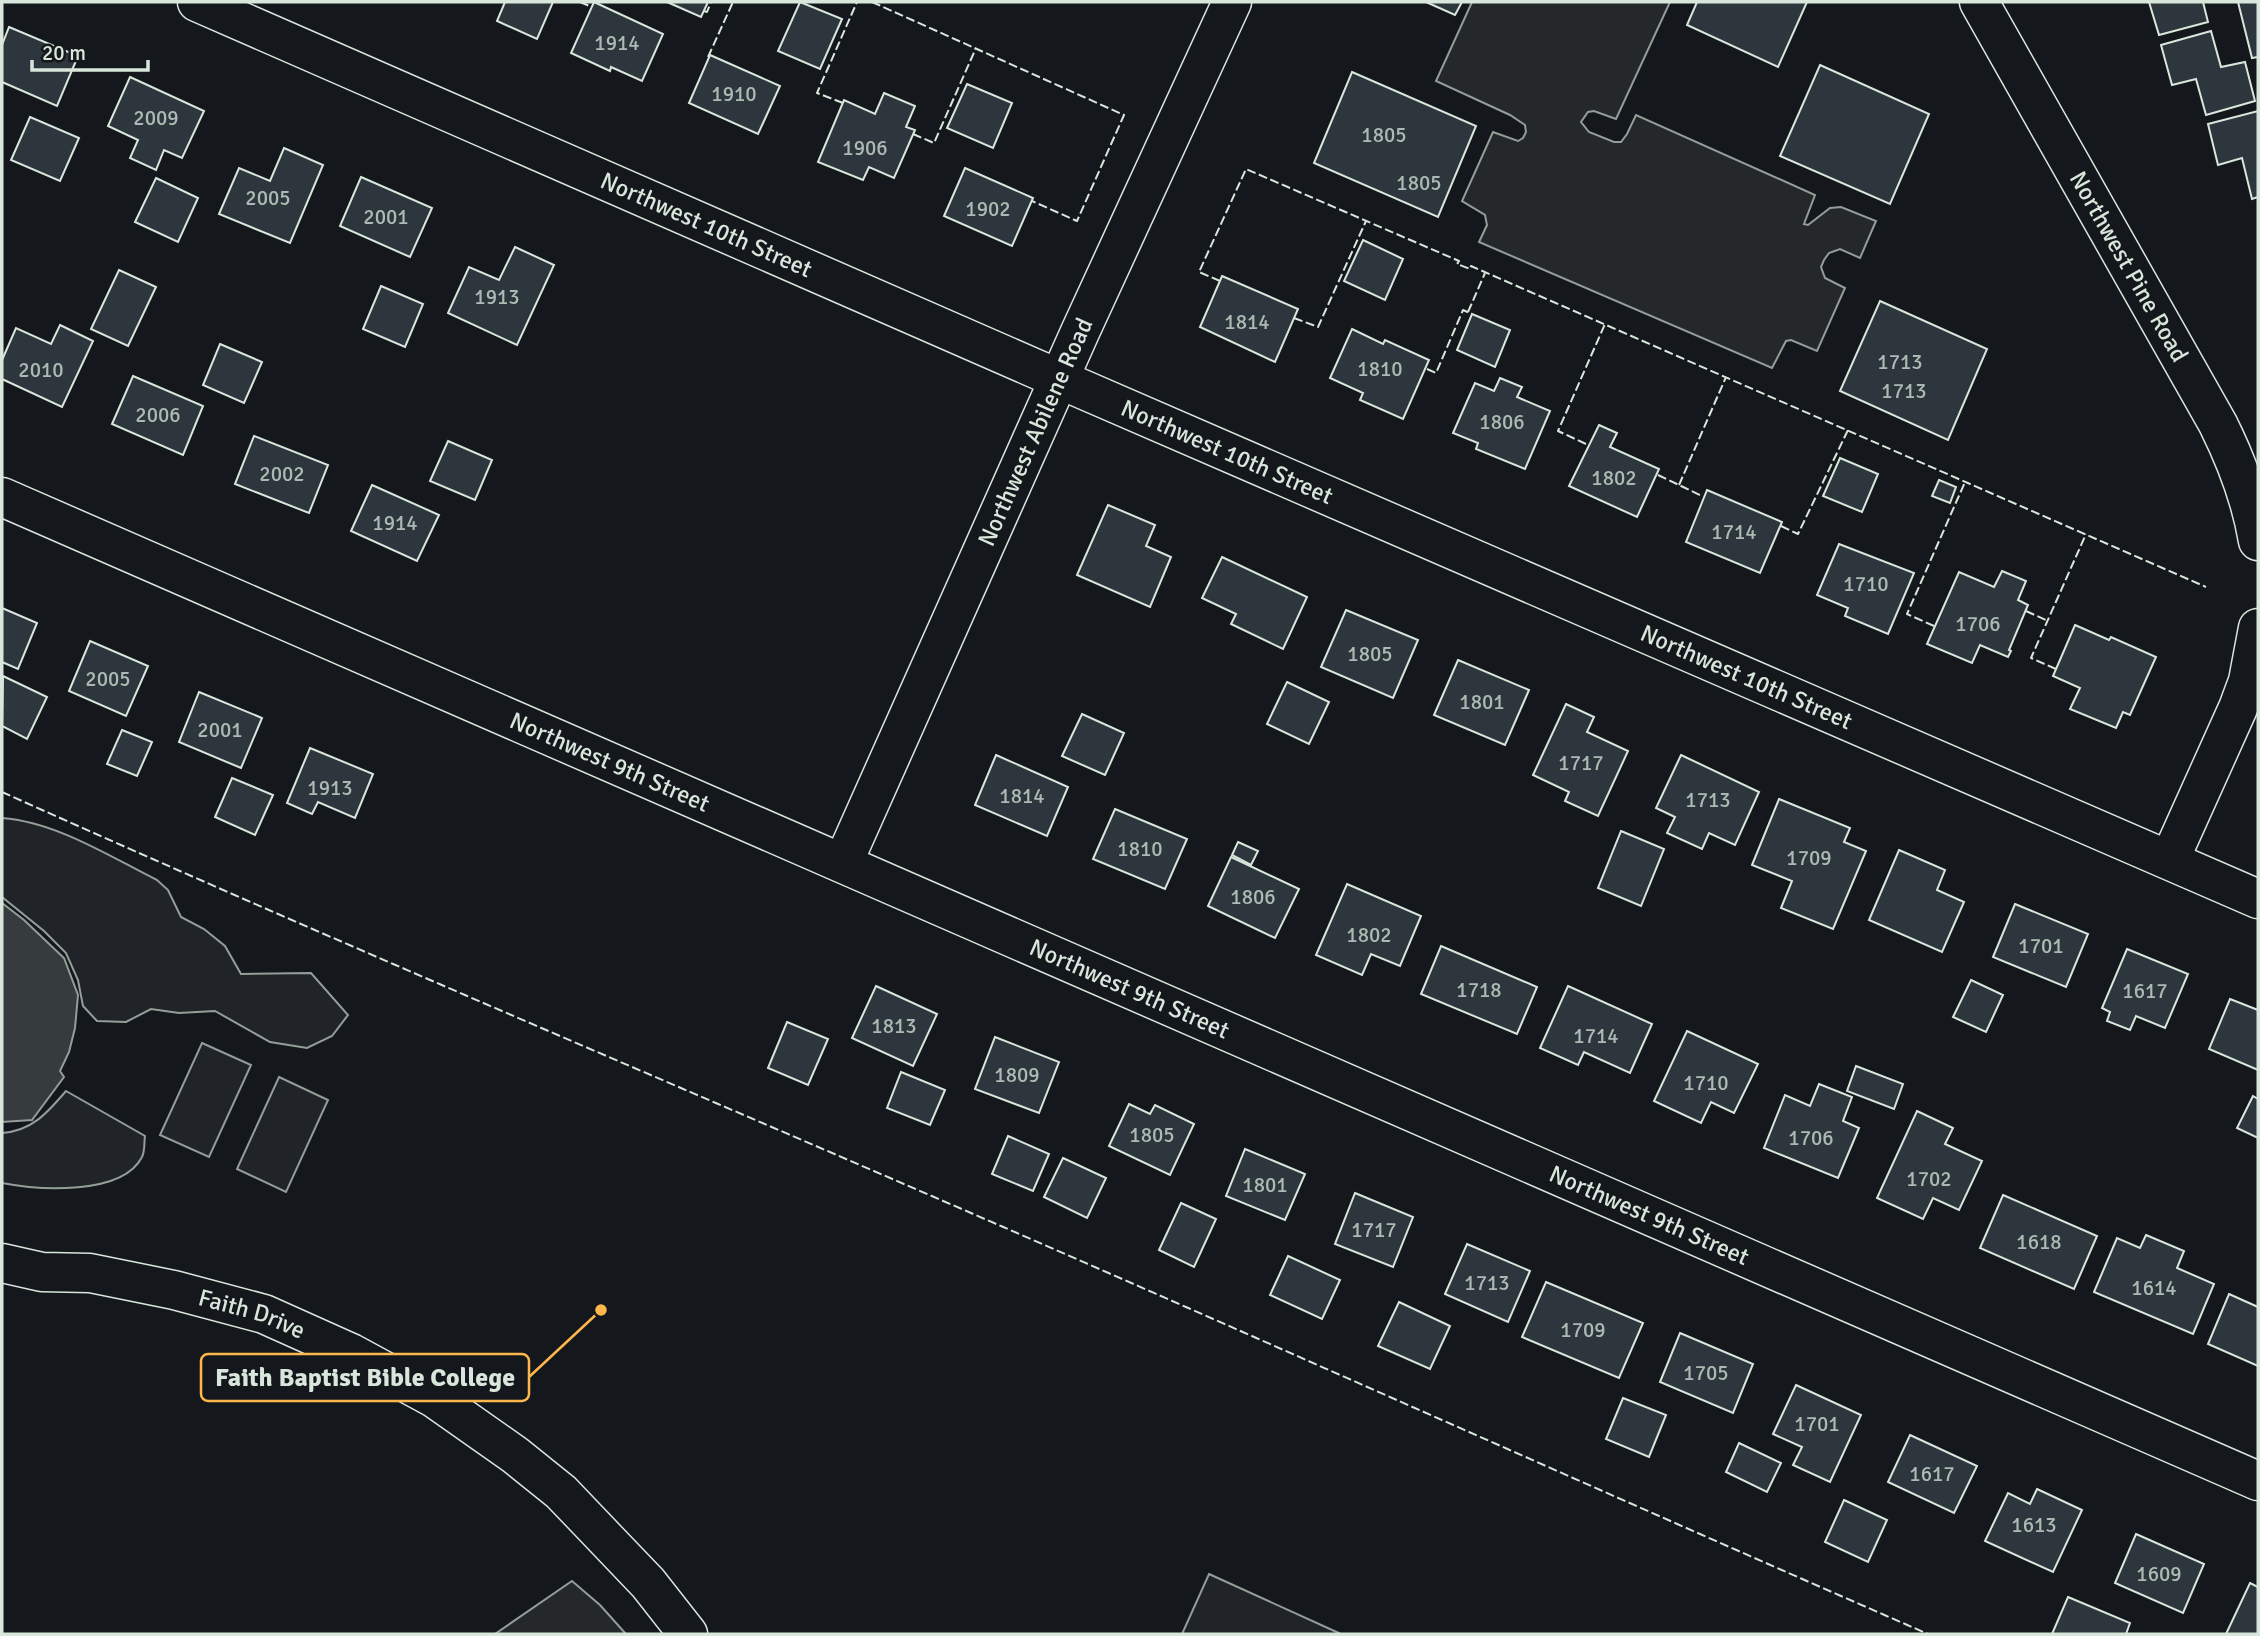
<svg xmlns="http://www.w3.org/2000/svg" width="2260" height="1636" font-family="Signika,sans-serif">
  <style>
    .green { fill: #202428; stroke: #939e99; stroke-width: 2 }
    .parking { fill: #24282b; stroke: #939e99; stroke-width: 2 }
    .water { fill: #363b3e; stroke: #939e99; stroke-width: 2 }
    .building { fill: #2c363c; stroke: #d8e6dc; stroke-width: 2 }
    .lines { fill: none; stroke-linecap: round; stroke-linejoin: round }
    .minor-casing { stroke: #d8e6dc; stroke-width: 41 }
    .minor { stroke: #14181c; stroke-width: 38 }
    .fence { stroke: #d8e6dc; stroke-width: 2; stroke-dasharray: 9 3.5; stroke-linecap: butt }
    .labels { text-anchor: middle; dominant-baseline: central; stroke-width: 5; stroke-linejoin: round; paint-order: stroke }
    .number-label { font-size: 21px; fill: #adbab4 }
    .street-label { font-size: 24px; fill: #d8e6dc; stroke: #14181c }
    .leader { fill: none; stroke: #ffb74d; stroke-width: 2.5 }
    .callout-dot { fill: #ffb74d; stroke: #14181c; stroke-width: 2.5 }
    .callout { fill: #14181c; stroke: #ffb74d; stroke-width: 2.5 }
    .callout-label { font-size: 26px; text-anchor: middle; font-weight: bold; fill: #d8e6dc }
  </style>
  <rect width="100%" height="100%" fill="#14181c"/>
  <g class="green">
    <path d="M2,818C56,822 109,856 157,880L168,890L181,917L204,929L225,946L241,974L311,973L348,1015L332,1036L307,1048L270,1042L215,1011L179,1013L151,1009L126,1022L97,1021L83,1006L78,980L66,953L44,931L2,897Z"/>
    <polygon points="202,1043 251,1065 209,1157 160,1135"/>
    <polygon points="279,1077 328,1100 286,1192 237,1169"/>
    <path d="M66,1091L145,1136C144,1142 145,1152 142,1157C122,1196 38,1190 2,1183V1133C32,1131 47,1113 66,1091Z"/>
    <polygon points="1209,1574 1341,1634 1182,1634"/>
  </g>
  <g class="parking">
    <polygon points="1472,2 1670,2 1616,119 1594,111 1588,112 1581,122 1589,132 1614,142 1621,142 1627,134 1636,115 1815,195 1804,224 1808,225 1830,208 1841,207 1876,221 1860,258 1840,249 1829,253 1824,260 1821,267 1825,278 1845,288 1817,351 1791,340 1786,341 1772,368 1479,242 1487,225 1485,215 1462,201 1493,132 1518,141 1523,138 1526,132 1525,125 1510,115 1436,81"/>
    <polygon points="572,1581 600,1605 626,1634 495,1634"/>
  </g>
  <polygon class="water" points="2,903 24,920 64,958 78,995 75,1028 69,1052 60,1071 64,1077 32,1120 2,1122"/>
  <g class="building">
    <polygon points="505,2 553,2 537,39 497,21"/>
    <polygon points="594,2 663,34 642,81 611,67 610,71 571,53"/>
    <polygon points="667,2 708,2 701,17"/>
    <polygon points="800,2 842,19 820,69 778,51"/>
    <polygon points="1426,2 1462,2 1455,15"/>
    <polygon points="1697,2 1807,2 1778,67 1687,25"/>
    <polygon points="2149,2 2203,2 2208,22 2159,35"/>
    <polygon points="2238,2 2258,2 2258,57 2252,58"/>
    <polygon points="9,27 78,56 57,106 2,82 2,45"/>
    <polygon points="2211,31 2221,67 2245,62 2255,101 2206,115 2196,79 2172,85 2161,45"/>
    <polygon points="710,55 780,86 758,134 689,103"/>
    <polygon points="1820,65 1929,114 1890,204 1780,156"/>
    <polygon points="1352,72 1476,126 1438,217 1314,163"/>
    <polygon points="130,77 204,111 182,158 164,150 156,170 130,158 138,140 108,126"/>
    <polygon points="967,84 1012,103 993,148 947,128"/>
    <polygon points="884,93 915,106 906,127 915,130 894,178 869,167 863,180 818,162 844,100 875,114"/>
    <polygon points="2258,111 2258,197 2252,199 2242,158 2218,165 2208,124"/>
    <polygon points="30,117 79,138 60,181 11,160"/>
    <polygon points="284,148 323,165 290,243 219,214 239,168 270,181"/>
    <polygon points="965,168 1033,198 1012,246 944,216"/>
    <polygon points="361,177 432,208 410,257 340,226"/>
    <polygon points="156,178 198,198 178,242 135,222"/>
    <polygon points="1363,240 1403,259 1385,300 1344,281"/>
    <polygon points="515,247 554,265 517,345 448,313 469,267 499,280"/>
    <polygon points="119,270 156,287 128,346 91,329"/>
    <polygon points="1222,276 1298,309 1275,362 1200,327"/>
    <polygon points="381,286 423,304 405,347 363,329"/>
    <polygon points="1880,301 1987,349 1948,440 1840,391"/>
    <polygon points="1472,314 1510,330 1495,367 1457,350"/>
    <polygon points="60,325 93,341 62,407 2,379 2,360 16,328 51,344"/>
    <polygon points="1352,329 1383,344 1385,340 1429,360 1403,419 1360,400 1363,393 1330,378"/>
    <polygon points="220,344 262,362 244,403 203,385"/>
    <polygon points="133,376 203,406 183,455 112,424"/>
    <polygon points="1500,378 1522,387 1517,397 1550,411 1525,469 1476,449 1478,443 1453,433 1475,383 1494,391"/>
    <polygon points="1599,425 1617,433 1610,447 1659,469 1637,517 1569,486"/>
    <polygon points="254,436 328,465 309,513 235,484"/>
    <polygon points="448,441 492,460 475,500 430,481"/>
    <polygon points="1840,458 1878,474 1862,512 1823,496"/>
    <polygon points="1939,480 1956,487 1950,503 1932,496"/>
    <polygon points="372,485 439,515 417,561 351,531"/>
    <polygon points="1707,490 1782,522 1760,573 1686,542"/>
    <polygon points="1108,505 1155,525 1146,546 1171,557 1150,607 1077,575"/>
    <polygon points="1839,544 1914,573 1888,634 1845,616 1848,608 1817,595"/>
    <polygon points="1222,557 1307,597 1283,649 1231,624 1236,614 1202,598"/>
    <polygon points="2002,571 2026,581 2018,600 2028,605 2009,650 2011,651 2008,657 1980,645 1972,663 1927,644 1959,572 1994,587"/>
    <polygon points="2,608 37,623 18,669 2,662"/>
    <polygon points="1346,610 1418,640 1393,698 1321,667"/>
    <polygon points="2075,625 2109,640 2111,637 2156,657 2130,715 2123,712 2116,728 2070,709 2080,688 2053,676"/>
    <polygon points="90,641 148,666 126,716 69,691"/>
    <polygon points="1458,660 1529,690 1505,745 1434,715"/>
    <polygon points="3,676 47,697 27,739 2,726"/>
    <polygon points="1287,682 1329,702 1309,744 1267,724"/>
    <polygon points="199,692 262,718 241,768 179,742"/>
    <polygon points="1566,704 1594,717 1587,732 1628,751 1598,816 1565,801 1569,792 1533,775"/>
    <polygon points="1082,714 1124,733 1105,775 1062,756"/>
    <polygon points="122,730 152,742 137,776 107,764"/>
    <polygon points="310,748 373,774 355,818 318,802 312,814 287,803"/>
    <polygon points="996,755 1068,787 1047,836 975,805"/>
    <polygon points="1681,755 1759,792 1735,845 1709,833 1702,849 1667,833 1675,817 1656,808"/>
    <polygon points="232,778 273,795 255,835 215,817"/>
    <polygon points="1779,799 1850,828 1844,842 1866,851 1833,929 1781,908 1792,881 1752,865"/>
    <polygon points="1115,809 1187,839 1165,889 1093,859"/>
    <polygon points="1621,831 1664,849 1641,906 1598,888"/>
    <polygon points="1238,842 1258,851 1251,865 1232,855"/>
    <polygon points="1899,850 1945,870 1937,890 1964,902 1942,952 1869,920"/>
    <polygon points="1231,857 1299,889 1275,938 1208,906"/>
    <polygon points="1347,884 1421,916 1400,966 1371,954 1362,975 1316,955"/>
    <polygon points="2015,904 2088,934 2066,987 1993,957"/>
    <polygon points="1441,946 1537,987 1517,1034 1421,994"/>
    <polygon points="2127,949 2188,974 2165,1028 2136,1016 2130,1030 2107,1021 2110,1012 2102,1008"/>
    <polygon points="1971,980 2003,995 1986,1032 1953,1017"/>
    <polygon points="876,986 937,1014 913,1066 852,1038"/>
    <polygon points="1568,986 1652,1024 1630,1073 1584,1052 1578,1065 1540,1048"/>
    <polygon points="2230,999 2258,1010 2258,1070 2209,1049"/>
    <polygon points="787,1022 828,1039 808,1085 768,1068"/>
    <polygon points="1687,1031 1758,1064 1734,1113 1711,1102 1701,1123 1654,1101"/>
    <polygon points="995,1037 1059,1062 1039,1113 975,1089"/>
    <polygon points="1856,1066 1903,1084 1894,1109 1847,1091"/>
    <polygon points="901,1072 945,1090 930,1125 887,1108"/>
    <polygon points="1819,1084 1852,1097 1843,1121 1859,1128 1838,1178 1764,1148 1785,1095 1810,1106"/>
    <polygon points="2253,1096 2258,1099 2258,1138 2237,1128"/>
    <polygon points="1129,1104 1150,1114 1155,1105 1194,1124 1170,1175 1109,1146"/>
    <polygon points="1917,1111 1953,1128 1945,1144 1982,1161 1959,1210 1933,1198 1923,1219 1877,1198"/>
    <polygon points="1008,1136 1049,1154 1033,1191 992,1174"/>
    <polygon points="1245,1149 1305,1174 1285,1220 1226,1196"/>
    <polygon points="1063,1158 1106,1178 1087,1218 1044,1197"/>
    <polygon points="1355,1193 1413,1217 1393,1267 1335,1244"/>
    <polygon points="2003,1195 2097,1236 2074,1289 1980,1248"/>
    <polygon points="1181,1203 1216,1219 1194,1267 1159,1250"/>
    <polygon points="2146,1235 2184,1251 2177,1268 2214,1284 2193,1334 2094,1292 2117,1238 2140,1248"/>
    <polygon points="1467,1244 1530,1271 1508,1322 1445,1294"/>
    <polygon points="1288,1256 1340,1280 1322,1319 1270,1295"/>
    <polygon points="1546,1282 1643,1323 1619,1378 1522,1337"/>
    <polygon points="2229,1294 2258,1307 2258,1366 2208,1344"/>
    <polygon points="1399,1302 1450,1326 1430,1369 1378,1346"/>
    <polygon points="1680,1333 1753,1364 1733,1413 1660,1382"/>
    <polygon points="1796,1385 1861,1415 1830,1482 1793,1465 1802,1447 1773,1434"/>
    <polygon points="1623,1398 1666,1415 1649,1457 1606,1439"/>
    <polygon points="1910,1435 1977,1466 1954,1513 1888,1482"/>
    <polygon points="1739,1443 1781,1463 1767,1492 1726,1472"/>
    <polygon points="2037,1489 2082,1510 2053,1572 1985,1541 2008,1493 2030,1504"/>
    <polygon points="1844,1500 1887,1520 1868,1562 1825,1542"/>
    <polygon points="2136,1534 2204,1564 2183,1613 2115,1583"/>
    <polygon points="2250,1583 2258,1587 2258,1634 2226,1634"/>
    <polygon points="2068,1597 2130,1623 2126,1634 2052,1634"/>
  </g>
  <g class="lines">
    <g class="minor-casing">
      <g id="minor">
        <path id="s1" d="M197,2L1059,379L2258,899"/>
        <path id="s2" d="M1979,2L2218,424C2237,462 2251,499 2258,541"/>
        <path id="s3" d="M2,497L2258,1481"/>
        <polyline points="2170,859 2238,708 2248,681 2258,628"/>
        <path id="s4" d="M843,863L1080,332L1232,2"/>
        <path id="s5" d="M2,1263L42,1272L90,1273L174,1290L264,1314L351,1353L434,1398L515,1455L561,1492L648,1583L688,1634"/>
      </g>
    </g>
    <use href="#minor" class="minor"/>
    <g class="fence">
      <polyline points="580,2 592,7"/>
      <polyline points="872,2 1124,115 1077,221 1032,201"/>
      <polyline points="704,11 707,12 711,2"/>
      <polyline points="708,57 733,2"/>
      <polyline points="843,103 817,93 857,2"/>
      <polyline points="913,134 934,143 976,48"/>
      <polyline points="1220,281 1199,272 1246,169 1459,261 1457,264 1470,269 1471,266 2206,587"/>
      <polyline points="1468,312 1485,273"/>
      <polyline points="1294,318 1318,327 1366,221"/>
      <polyline points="1427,369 1436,373 1463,310 1472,314"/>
      <polyline points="1586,444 1558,431 1605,324"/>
      <polyline points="1658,475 1702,496"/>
      <polyline points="1679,485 1726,377"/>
      <polyline points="1781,526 1798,534 1848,430"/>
      <polyline points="2026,611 2048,621"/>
      <polyline points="1934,626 1907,614 1965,482"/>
      <polyline points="2056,669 2031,658 2086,534"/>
      <path d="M2,792C323,936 648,1073 971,1213C1291,1352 1609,1495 1928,1634"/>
    </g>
  </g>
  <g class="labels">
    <g class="number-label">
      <text x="617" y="43">1914</text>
      <text x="734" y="94">1910</text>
      <text x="156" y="118">2009</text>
      <text x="1384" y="135">1805</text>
      <text x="865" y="148">1906</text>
      <text x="1419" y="183">1805</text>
      <text x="268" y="198">2005</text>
      <text x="988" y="209">1902</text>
      <text x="386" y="217">2001</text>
      <text x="497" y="297">1913</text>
      <text x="1247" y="322">1814</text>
      <text x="1900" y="362">1713</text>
      <text x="1380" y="369">1810</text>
      <text x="41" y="370">2010</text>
      <text x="1904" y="391">1713</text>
      <text x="158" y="415">2006</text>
      <text x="1502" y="422">1806</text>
      <text x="282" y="474">2002</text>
      <text x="1614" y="478">1802</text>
      <text x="395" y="523">1914</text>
      <text x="1734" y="532">1714</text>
      <text x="1866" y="584">1710</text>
      <text x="1978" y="624">1706</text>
      <text x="1370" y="654">1805</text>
      <text x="108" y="679">2005</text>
      <text x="1482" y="702">1801</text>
      <text x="220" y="730">2001</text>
      <text x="1581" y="763">1717</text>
      <text x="330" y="788">1913</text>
      <text x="1022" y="796">1814</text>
      <text x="1708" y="800">1713</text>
      <text x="1140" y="849">1810</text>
      <text x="1809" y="858">1709</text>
      <text x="1253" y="897">1806</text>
      <text x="1369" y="935">1802</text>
      <text x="2041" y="946">1701</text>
      <text x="1479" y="990">1718</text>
      <text x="2145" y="991">1617</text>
      <text x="894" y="1026">1813</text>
      <text x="1596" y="1036">1714</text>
      <text x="1017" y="1075">1809</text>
      <text x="1706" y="1083">1710</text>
      <text x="1152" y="1135">1805</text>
      <text x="1811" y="1138">1706</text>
      <text x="1929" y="1179">1702</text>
      <text x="1265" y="1185">1801</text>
      <text x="1374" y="1230">1717</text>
      <text x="2039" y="1242">1618</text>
      <text x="1487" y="1283">1713</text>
      <text x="2154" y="1288">1614</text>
      <text x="1583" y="1330">1709</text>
      <text x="1706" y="1373">1705</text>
      <text x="1817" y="1424">1701</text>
      <text x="1932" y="1474">1617</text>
      <text x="2034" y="1525">1613</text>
      <text x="2159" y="1574">1609</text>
    </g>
    <g class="street-label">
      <text stroke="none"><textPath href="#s1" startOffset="556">Northwest 10th Street</textPath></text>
      <text stroke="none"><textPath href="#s2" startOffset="304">Northwest Pine Road</textPath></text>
      <text stroke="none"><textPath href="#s4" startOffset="472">Northwest Abilene Road</textPath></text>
      <text stroke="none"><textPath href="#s1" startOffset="1124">Northwest 10th Street</textPath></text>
      <text stroke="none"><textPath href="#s1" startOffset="1690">Northwest 10th Street</textPath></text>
      <text stroke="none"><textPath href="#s3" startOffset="663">Northwest 9th Street</textPath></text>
      <text stroke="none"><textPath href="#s3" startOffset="1230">Northwest 9th Street</textPath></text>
      <text stroke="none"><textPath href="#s3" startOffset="1797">Northwest 9th Street</textPath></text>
      <text stroke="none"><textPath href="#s5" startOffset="256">Faith Drive</textPath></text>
    </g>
  </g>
  <path class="leader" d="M601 1310L529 1377"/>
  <circle class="callout-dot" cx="601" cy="1310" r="7"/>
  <rect class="callout" x="201" y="1354" width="328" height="47" rx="7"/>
  <g class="callout-label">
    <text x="365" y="1386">Faith Baptist Bible College</text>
  </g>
  <rect width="2260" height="1636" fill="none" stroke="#d8e6dc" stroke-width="7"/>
  <path d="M32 60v10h116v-10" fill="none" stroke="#d8e6dc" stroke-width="3.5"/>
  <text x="42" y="60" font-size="21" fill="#d8e6dc" stroke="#14181c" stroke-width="5" paint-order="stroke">20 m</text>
</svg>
